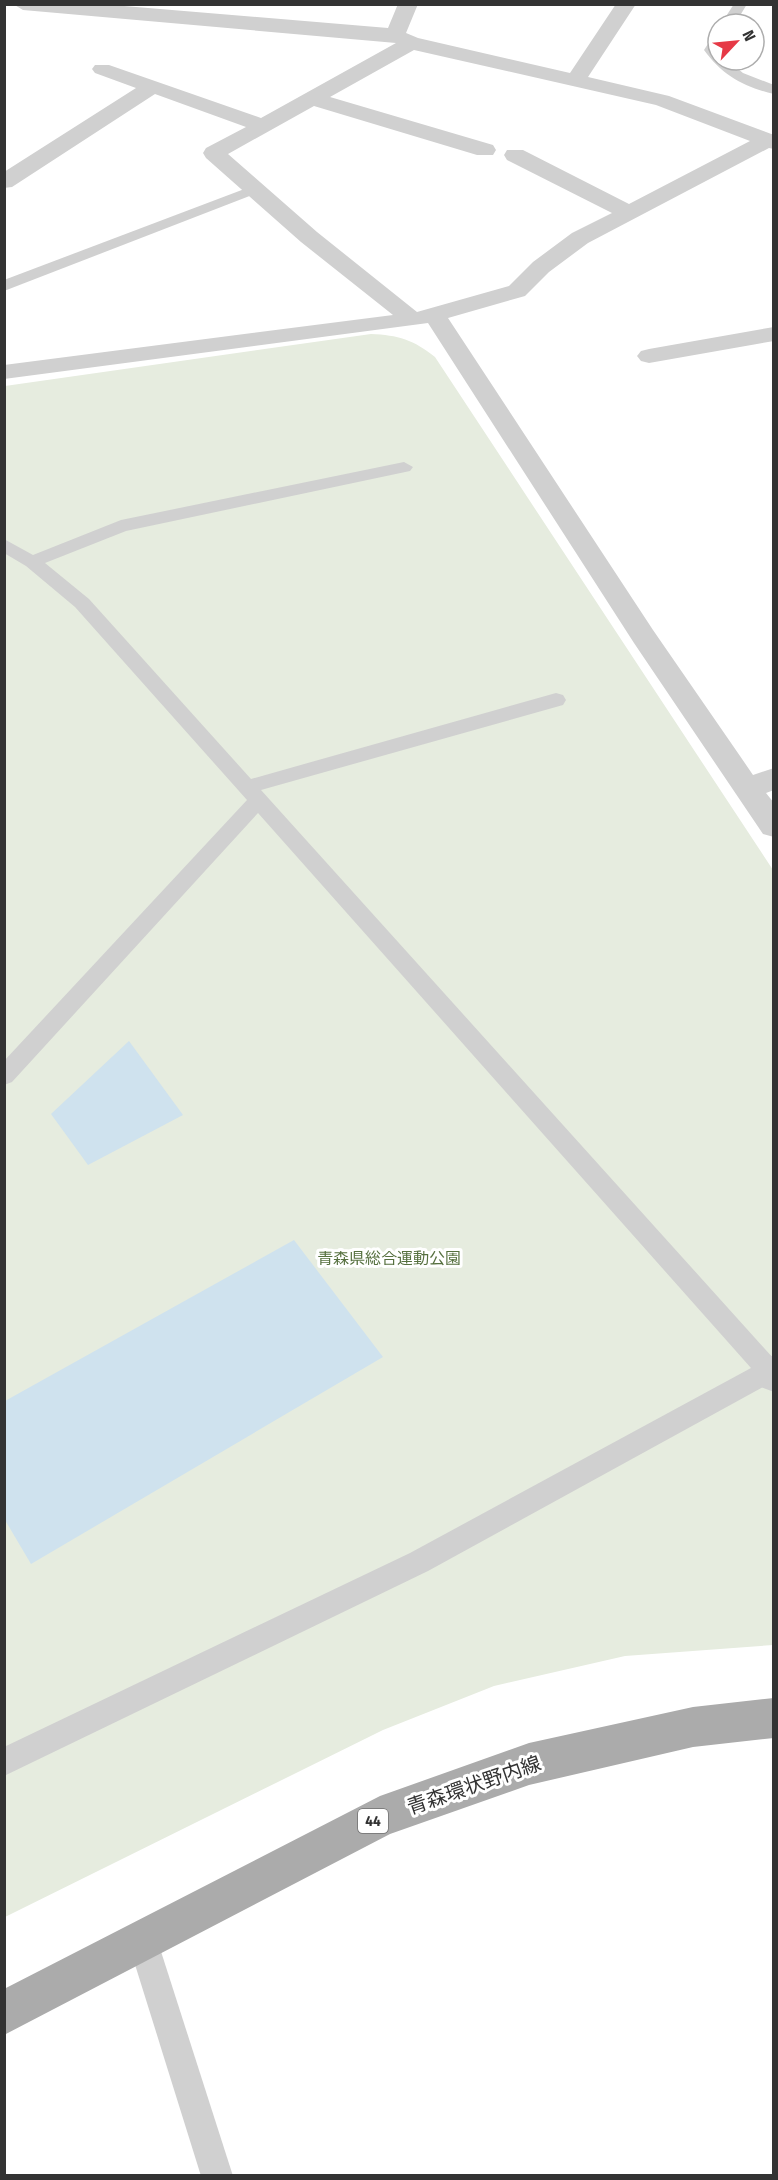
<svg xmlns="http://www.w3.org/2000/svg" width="778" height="2180" font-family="'Fira Sans Condensed','Noto Sans JP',sans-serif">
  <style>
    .green { fill: #e6ecdf }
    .water { fill: #cfe2ee }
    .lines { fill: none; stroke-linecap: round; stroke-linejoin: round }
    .service { fill: #d0d0d0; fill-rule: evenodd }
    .minor { fill: #d0d0d0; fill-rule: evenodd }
    .tertiary { fill: #d0d0d0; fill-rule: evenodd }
    .primary { fill: #ababab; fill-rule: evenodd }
    .labels { text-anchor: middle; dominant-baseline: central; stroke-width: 6; stroke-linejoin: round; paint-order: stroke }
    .shield { fill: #fff; stroke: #707070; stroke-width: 1.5 }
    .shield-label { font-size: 15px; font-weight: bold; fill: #333 }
    .park-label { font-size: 16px; fill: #56703f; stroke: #fff }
    .near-street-label { font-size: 20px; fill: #333; stroke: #fff }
  </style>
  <rect width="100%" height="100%" fill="#fff"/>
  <path class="green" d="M371,334C398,335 414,340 435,357L773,870V1645L625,1656L494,1686L383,1730L5,1917V386Z"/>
  <g class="water">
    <polygon points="129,1041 183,1115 88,1165 51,1114"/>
    <polygon points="294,1240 383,1357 31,1564 5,1520 5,1401"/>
  </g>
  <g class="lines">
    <g class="service">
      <polygon points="734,4 747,4 735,24 721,24"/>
      <path d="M718,35V60H727L743,73L774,85V94C744,87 722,75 704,50L713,36Z"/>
      <polygon points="255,185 260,186 262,189 260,192 4,291 4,280"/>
      <polygon points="404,462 413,467 410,471 126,531 45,563 89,599 251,779 556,693 563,695 566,700 563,705 261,790 774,1359 774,1381 428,1571 4,1776 4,1747 410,1553 751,1368 258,813 12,1082 4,1085 4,1061 247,800 75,607 26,566 4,553 4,539 33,555 121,520"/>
      <polygon points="142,1924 152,1929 157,1939 233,2176 201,2176 127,1939 132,1929"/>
    </g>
    <g class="minor">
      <path d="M13,4H100L388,28L398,4H418L406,33L418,38L570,73L616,4H636L588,77L669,96L774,135V149L769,148L588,243L549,272L525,296L448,318L653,630L740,756L753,775L774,768V790L766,793L774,803V837L763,834L634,643L428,323L4,379V365L393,315L301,242L206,158L203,153L206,148L246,127L155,94L12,187L4,188V172L136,88L95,73L92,69L95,65H109L261,118L396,43L23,10ZM414,50L656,105L750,141L629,204L523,150H507L504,155L507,160L612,213L572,233L533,262L509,286L417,312L317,232L228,154L314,106L477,155H493L496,150L493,145L330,97Z"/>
      <polygon points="774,327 774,341 649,363 641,361 637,356 641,351 649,349"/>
    </g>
    <polygon class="tertiary" points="769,1355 774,1357 774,1392 761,1387 751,1371 756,1360"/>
    <polygon class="primary" points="774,1698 774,1738 693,1747 529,1785 390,1834 4,2035 4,1989 380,1796 529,1743 693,1707"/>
  </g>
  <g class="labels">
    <rect class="shield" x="358" y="1809" width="30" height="24" rx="4.5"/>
    <g class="shield-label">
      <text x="373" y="1821">44</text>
    </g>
    <g class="park-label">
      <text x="389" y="1258">青森県総合運動公園</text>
    </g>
    <g class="near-street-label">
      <text transform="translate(474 1785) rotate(-19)">青森環状野内線</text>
    </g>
  </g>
  <rect width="778" height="2180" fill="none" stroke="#333333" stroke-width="12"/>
  <g transform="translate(736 42) rotate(64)"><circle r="28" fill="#ffffff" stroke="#adadad" stroke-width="1.5"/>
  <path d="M0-4.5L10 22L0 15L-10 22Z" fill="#e63946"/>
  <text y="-9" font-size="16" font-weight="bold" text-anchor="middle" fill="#333333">N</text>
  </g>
</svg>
